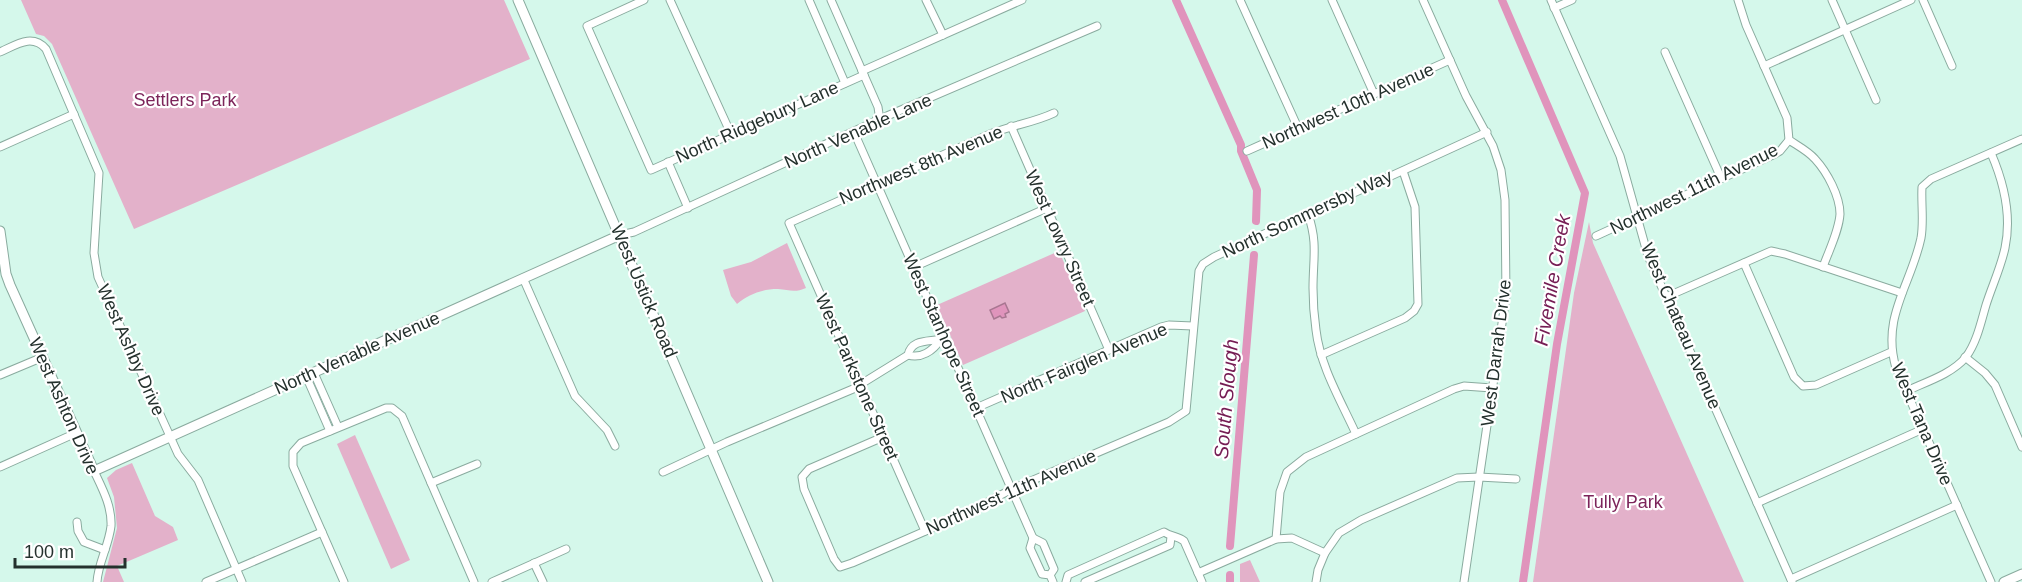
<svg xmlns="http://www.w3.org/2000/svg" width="2022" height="582" font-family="Arial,sans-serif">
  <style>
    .green { fill: #e3b1ca }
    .water { fill: #e094bc; stroke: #a87691; stroke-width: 1.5 }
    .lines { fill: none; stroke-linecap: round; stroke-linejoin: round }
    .canal { stroke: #e094bc; stroke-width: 8 }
    .street-casing { stroke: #8aab9f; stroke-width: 9 }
    .secondary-casing { stroke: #8aab9f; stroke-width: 11 }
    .street { stroke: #fff; stroke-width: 7 }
    .secondary { stroke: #fff; stroke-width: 9 }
    .labels { text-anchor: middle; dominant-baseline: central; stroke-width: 4.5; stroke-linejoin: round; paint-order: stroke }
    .park-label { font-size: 18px; fill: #7c245a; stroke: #fff }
    .street-label { font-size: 18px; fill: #24312d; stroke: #fff }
    .water-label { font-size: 20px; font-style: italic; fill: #751d54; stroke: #fff }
  </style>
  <rect width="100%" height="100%" fill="#d5f8eb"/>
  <g class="green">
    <polygon points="21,0 504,0 530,59 134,229 52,44 44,36 36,34"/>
    <polygon points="1589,222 1593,243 1744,582 1533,582 1574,293"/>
    <path d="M787,243L806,288C795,293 789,290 778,289C762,289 749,294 737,304L731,296L723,270L751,262Z"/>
    <polygon points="1059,251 1085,311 963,365 937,305"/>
    <polygon points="355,435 410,560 391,569 337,444"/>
    <polygon points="132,463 155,516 173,527 178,540 117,566 124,582 103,582 117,528 114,497 107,478 116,470"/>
    <polygon points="1250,560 1260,582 1240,582 1240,564"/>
  </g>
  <polygon class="water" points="1005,303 1009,312 1005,314 1006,317 1002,318 1000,316 994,319 990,310"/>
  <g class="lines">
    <g class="canal">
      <polyline points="1176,0 1241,145 1241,151 1257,190 1256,221"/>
      <polyline points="1502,0 1585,193 1557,344 1523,582"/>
      <polyline points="1230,546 1254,255"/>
      <polyline points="1230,582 1230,575"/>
    </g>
    <g class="street-casing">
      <g id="street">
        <polyline points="644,0 587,26 651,170 864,75"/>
        <polyline points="670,0 731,134"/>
        <polyline points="809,0 845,83"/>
        <polyline points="831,0 878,107 879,114 875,122"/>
        <polyline points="926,0 943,35"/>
        <polyline points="1240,0 1298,128"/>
        <polyline points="1332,0 1374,94"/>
        <polyline points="1423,0 1466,96 1493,146 1501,170 1505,200 1506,296 1464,582"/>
        <polyline points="1551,0 1620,156 1648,256 1792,582"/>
        <path d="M1738,0L1746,25L1787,118L1789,140C1798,146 1808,151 1815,159C1827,172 1840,196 1840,214C1839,231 1829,250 1823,267"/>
        <polyline points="1832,0 1876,100"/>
        <polyline points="1923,0 1952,66"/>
        <polyline points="1554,8 1572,0"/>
        <path d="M0,52C16,45 32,33 46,49L99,173L94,253L98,277L178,454L198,480L242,582"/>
        <polyline points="1665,52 1721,178"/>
        <polyline points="1764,66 1911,0"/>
        <polyline points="862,71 1022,0"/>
        <polyline points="1011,126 1109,350"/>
        <polyline points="854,132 1033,538"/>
        <polyline points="0,147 74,114"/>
        <polyline points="1247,151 1450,60"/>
        <polyline points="668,162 688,208"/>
        <path d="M1308,214C1318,243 1313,259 1313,288C1313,301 1314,316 1316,330C1320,366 1341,401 1356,434"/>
        <polyline points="620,235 634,232 887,116 1097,26"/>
        <polyline points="1596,236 1773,155 1780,151 1789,140"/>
        <polyline points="1744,263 1794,377 1803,386 1816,385 1891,352"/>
        <polyline points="914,267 1047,208"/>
        <polyline points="523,278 575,396 607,430 615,446"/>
        <polyline points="1666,297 1771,251 1785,254 1902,293"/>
        <path d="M908,355C921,359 933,351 940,340"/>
        <polyline points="1321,355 1405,318 1414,311 1418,304 1415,207 1403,171"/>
        <polyline points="1965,357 1985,373 1995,385 2022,447"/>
        <polyline points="314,373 338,427"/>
        <polyline points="0,375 43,357"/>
        <polyline points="306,376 330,431"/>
        <path d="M1906,391C1926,382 1952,374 1966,357C1977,342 1981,322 1986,305C1992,286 2001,267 2005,248C2012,215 2004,183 1991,153"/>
        <polyline points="976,408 1161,327 1169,325 1193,326"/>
        <polyline points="883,437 809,469 802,477 804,489 834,559 840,567 852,563 969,512 1012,489 1169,422 1186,411 1199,271 1203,264 1214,257 1487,132"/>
        <polyline points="0,467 76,433"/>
        <path d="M94,471C102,488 112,506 111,526C109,545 98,563 97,582"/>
        <path d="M663,472L727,442L853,389L908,355C912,337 932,343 945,338"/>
        <polyline points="431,483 477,464"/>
        <polyline points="1757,503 1923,429"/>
        <polyline points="77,522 78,531 84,542 105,550"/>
        <path d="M925,531L789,223L990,134C1012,125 1033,123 1054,113"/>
        <polyline points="1276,539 1280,492 1287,472 1306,457 1454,389 1464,386 1492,388"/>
        <polyline points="534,563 543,582"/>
        <polyline points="1198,573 1276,539 1292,538 1325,553"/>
        <polyline points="1050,575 1042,574 1030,548 1033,538 1043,543 1054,569 1050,575 1053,582"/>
        <polyline points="1791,579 1957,505"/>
        <polyline points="206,582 322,532"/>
        <polyline points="344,582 293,466 293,452 301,443 386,408 392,408 402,416 474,582"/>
        <polyline points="492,582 566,549"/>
        <path d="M1066,582L1068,575L1164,532C1171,537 1178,536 1184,541L1202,582"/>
        <polyline points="1085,582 1170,545 1171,537"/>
        <polyline points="1316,582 1318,570 1325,553 1339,533 1361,520 1457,478 1479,477 1516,479"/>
        <path d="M1991,582L1896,368C1881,317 1911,285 1921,238C1924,221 1921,204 1922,187L1931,179L2022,139"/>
      </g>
    </g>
    <g class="secondary-casing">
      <g id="secondary">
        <polyline points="518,0 768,582"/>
        <polyline points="0,231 6,274 10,285 94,471 620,235"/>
        <polyline points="2004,582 2022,574"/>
      </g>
    </g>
    <use href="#street" class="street"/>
    <use href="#secondary" class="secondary"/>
  </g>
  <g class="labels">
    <g class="park-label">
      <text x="185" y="100">Settlers Park</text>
      <text x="1623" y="502">Tully Park</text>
    </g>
    <g class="street-label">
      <text transform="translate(1348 106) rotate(-24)">Northwest 10th Avenue</text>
      <text transform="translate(757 122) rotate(-24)">North Ridgebury Lane</text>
      <text transform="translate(858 131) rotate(-24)">North Venable Lane</text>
      <text transform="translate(921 165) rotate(-23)">Northwest 8th Avenue</text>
      <text transform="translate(1694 189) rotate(-26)">Northwest 11th Avenue</text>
      <text transform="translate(1307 214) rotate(-25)">North Sommersby Way</text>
      <text transform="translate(1060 238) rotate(66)">West Lowry Street</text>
      <text transform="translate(644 291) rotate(67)">West Ustick Road</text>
      <text transform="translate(1681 326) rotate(67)">West Chateau Avenue</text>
      <text transform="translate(944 335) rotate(66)">West Stanhope Street</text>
      <text transform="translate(131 350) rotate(66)">West Ashby Drive</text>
      <text transform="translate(357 353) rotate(-24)">North Venable Avenue</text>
      <text transform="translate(1496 353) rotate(-83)">West Darrah Drive</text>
      <text transform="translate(1084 363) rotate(-23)">North Fairglen Avenue</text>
      <text transform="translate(857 377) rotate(66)">West Parkstone Street</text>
      <text transform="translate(64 406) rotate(66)">West Ashton Drive</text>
      <text transform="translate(1922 424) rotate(67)">West Tana Drive</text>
      <text transform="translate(1011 492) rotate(-24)">Northwest 11th Avenue</text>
    </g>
    <g class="water-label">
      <text transform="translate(1552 280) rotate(-80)">Fivemile Creek</text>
      <text transform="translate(1226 399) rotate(-85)">South Slough</text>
    </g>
  </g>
  <path d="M15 558v9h110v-9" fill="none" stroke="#24312d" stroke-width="3"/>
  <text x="24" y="558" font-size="18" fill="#24312d" stroke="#ffffff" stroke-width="4.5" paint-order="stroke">100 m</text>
</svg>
